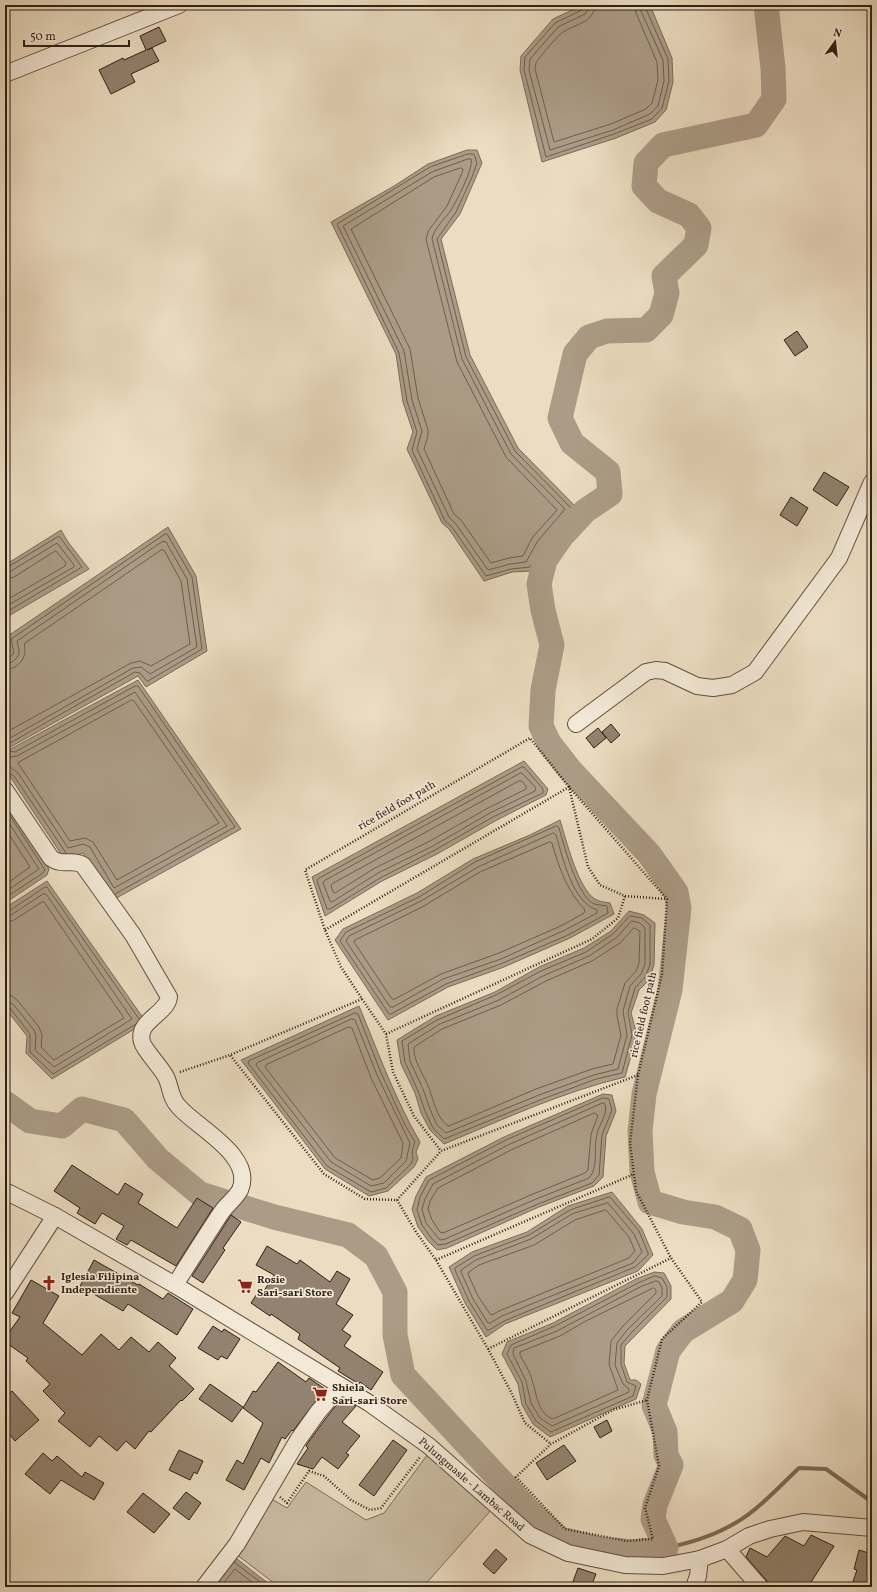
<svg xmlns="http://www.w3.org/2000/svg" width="877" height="1592" font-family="Vollkorn,serif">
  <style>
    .green { fill: #ccbda5; stroke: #7e6e5d }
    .water { fill: #ac9c87; stroke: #7b6a59 }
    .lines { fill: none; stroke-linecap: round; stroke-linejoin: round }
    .shore { stroke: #6e5e4e; stroke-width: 1 }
    .stream { stroke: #7b6a59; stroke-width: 4 }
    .river { stroke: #ac9c87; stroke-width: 25 }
    .building { fill: #92826f; stroke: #311f15 }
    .minor-casing { stroke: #604e40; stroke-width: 18 }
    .path { stroke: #311f15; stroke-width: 2.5; stroke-dasharray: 1 2; stroke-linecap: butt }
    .minor { stroke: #f3e9d7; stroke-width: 16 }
    .labels { text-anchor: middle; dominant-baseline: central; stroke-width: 3.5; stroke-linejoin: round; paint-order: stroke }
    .street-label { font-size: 11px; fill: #311f15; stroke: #f3e9d7 }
    .poi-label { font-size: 11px; font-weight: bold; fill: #311f15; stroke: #f3e9d7; text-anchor: start }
  </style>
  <rect width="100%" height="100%" fill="#ecddc2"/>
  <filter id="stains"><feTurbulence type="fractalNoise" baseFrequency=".005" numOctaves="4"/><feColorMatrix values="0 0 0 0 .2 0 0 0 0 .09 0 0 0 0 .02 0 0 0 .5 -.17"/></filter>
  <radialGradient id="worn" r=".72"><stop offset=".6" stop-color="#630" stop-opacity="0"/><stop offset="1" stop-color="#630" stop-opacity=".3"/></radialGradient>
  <polygon class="green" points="428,1454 493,1508 423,1587 279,1587 236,1554 270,1498 287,1508 306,1482 366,1520 384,1513"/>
  <g class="water">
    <polygon points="583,5 650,5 672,58 673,82 666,110 655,122 616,138 542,162 520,70 521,56 553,19"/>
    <polygon points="467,150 477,150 482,163 460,214 441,239 470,355 518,448 578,509 545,547 532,571 512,572 484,581 449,529 442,523 407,449 413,432 403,402 396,354 331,222 394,186 428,164"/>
    <polygon points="168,527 196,576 207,651 146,687 138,676 5,750 5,657 10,651 5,638"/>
    <polygon points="61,530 68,542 89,569 5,618 5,565"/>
    <polygon points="138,680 241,829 111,901 83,853 65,860 11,778 5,774 5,752"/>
    <polygon points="524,761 548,789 546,795 495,821 437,854 382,881 325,916 312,877"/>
    <polygon points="5,801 49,869 47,875 5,903"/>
    <path d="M560,820C566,839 578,889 595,899C599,902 606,902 610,903L614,914L570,938L504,967L448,987L388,1020L335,940L343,929L417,893L473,859L530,835Z"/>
    <polygon points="47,881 146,1022 52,1079 26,1053 27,1036 5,1008 5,908"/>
    <path d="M629,911L644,915L655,923L654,965L649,980L639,990L631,1013L637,1035L625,1077C562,1092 504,1119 444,1144L430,1130L421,1113L415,1093L401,1064L397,1040L436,1016L495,992L539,967L584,948L611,931Z"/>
    <path d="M359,1006C378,1052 395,1099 420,1142L416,1152L418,1159L414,1167L388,1191L369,1196L325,1169L241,1060Z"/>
    <polygon points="603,1094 612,1095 616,1111 606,1136 603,1177 594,1186 539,1207 447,1248 437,1250 429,1242 418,1227 412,1209 416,1196 426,1177 504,1137"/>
    <polygon points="612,1192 642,1229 653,1255 638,1271 505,1324 486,1337 465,1303 449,1267 472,1252 527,1232 568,1206"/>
    <polygon points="654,1272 664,1273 671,1286 671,1299 625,1346 624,1363 630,1380 636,1380 641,1384 636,1399 550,1437 533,1424 522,1405 518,1384 502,1354 507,1342 553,1323 636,1279"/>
    <polygon points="233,1556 273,1587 209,1587"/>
  </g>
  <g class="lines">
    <g class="shore">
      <polyline points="584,5 582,10 555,23 525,57 524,70 546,157 614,134 652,119 662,108 669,81 668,59 646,9 646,5"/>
      <polyline points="589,5 588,10 585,14 558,27 530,59 529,70 550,150 613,130 650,114 658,106 664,81 663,60 641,11 641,5"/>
      <path d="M595,5C594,23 575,24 563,32C559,34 537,60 536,63C536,63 535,69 535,69L554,142L611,124L646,109L652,103L658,80L657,62L636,13L635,5"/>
      <polygon points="468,154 474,154 477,163 472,177 456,212 437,239 466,357 515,451 572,509 541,545 530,567 511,569 486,576 452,527 445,521 412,450 417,432 407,401 399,353 337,224 430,167"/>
      <path d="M468,159H471C474,168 456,202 451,210C445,219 434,228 432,239L462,359L511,454L565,509L537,542L526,562L510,564L488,570L456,524L449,517L417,449L422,431L412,400L404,351L343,226L432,172Z"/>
      <polygon points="461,168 463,169 462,173 447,206 429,230 426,239 457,362 506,457 557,510 532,538 523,556 509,558 491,563 461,520 454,514 424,449 428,436 428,430 418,398 410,349 351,229 434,177"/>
      <polyline points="5,568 8,567 59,536 82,567 5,613"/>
      <polyline points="5,573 11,571 57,543 74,565 74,567 5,607"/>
      <polyline points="5,579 14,577 55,551 57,552 66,563 65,566 5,601"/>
      <polyline points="5,659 9,658 14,653 11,639 165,534 167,534 192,577 202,649 148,681 146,680 140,673 135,672 10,743 8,746 10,751 15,752 135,686 138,686 235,827 115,894"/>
      <path d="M5,664C12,664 19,658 19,651C19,647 17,644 17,641L163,541L166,542L187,579L197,647L150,674L141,667L133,668L5,741"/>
      <path d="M5,670C14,670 24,662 25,652C25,649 24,646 25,643L161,550H164L181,581L190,644L151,666L140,661L131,663L5,733"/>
      <polygon points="132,700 134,701 219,823 117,880 93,842 85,838 70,841 18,763"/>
      <polyline points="5,754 10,757 17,756 135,692 227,826 114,888 90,847 83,844 68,848 18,773 10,767 5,766"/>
      <polygon points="522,767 524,767 543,789 543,793 493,817 435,850 380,878 330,909 327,909 317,881 318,879"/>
      <polyline points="5,771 8,772 14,776 66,853"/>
      <polygon points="521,773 523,774 536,788 535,791 490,813 433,846 378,873 332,902 330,901 323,883 324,881"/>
      <polygon points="519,781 522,781 526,786 526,789 488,808 430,841 375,868 335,893 333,892 331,886 332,884"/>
      <polyline points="5,808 45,870 43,873 5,898"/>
      <polyline points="5,817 39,869 5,892"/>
      <path d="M557,826L559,828C564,845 577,896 594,904C598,905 603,905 607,906L608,913L568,935L503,963L446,984L391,1014H389L340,941L346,932L419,897L475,862Z"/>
      <polyline points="5,828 30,867 5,885"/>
      <path d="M554,833L556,835C563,858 572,902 597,910V913L565,930L501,959L443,979L393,1007H390L346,941L349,936L421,901L478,867Z"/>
      <path d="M550,842L552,843C559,868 567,891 585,910L584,913L563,925L499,953L441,974L395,999H392L354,942L355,940L424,906L480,872Z"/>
      <polyline points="5,912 9,911 45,887 47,887 139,1019"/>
      <polygon points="630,916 642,918 650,925 650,965 645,977 635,988 628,1012 632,1035 622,1073 596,1079 540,1100 444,1139 433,1128 425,1111 418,1091 405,1062 402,1041 437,1020 496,995 541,971 586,952 613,934"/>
      <polyline points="5,917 11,915 43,894 46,894 132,1019 54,1067 35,1050 36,1035 34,1030 13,1004 5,1001"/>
      <polygon points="632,921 640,923 645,928 645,964 641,974 630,986 623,1011 627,1035 618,1069 594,1075 539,1095 446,1133 437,1125 430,1109 423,1089 410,1061 408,1044 440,1024 499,1000 543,976 589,956 616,938"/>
      <polyline points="5,923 14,920 42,902 44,902 124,1018 54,1060 41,1047 42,1035 39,1027 17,1000 12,996 5,995"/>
      <path d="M634,928L640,931L639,963L636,971L625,983L617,1009V1016L621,1035L613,1064L592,1069L536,1089L449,1126C446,1125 444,1123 442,1120C435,1110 433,1099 429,1088C424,1075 413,1061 414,1047L442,1029L501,1005L546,981L592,961L620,943Z"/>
      <polyline points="5,1006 10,1008 30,1034 30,1052 53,1074 136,1024"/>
      <polygon points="355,1013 358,1014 381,1073 405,1125 415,1142 412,1151 413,1159 411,1164 386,1188 371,1192 327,1166 248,1063 249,1061"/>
      <polygon points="352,1019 355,1020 377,1075 410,1143 406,1161 384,1183 371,1186 331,1162 256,1065 257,1063"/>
      <polygon points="349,1027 352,1028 371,1078 403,1143 401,1158 380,1178 373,1180 335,1158 265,1067 266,1065"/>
      <polygon points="603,1098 609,1099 612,1110 602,1135 599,1175 592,1183 538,1204 446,1244 438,1245 432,1239 422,1225 417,1210 420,1197 429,1180 506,1140"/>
      <path d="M603,1103L605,1104C608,1115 599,1124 597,1134C593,1148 599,1168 589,1178L536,1199L445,1239L440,1240L426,1223L422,1209L425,1199L433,1184L508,1145Z"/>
      <polygon points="595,1113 598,1116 591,1134 588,1170 585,1173 533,1194 443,1233 440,1232 432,1220 428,1209 430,1201 438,1188 511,1150"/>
      <polygon points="610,1197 639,1231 648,1253 648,1255 635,1267 504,1321 489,1330 487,1330 469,1301 455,1270 455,1268 474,1256 529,1235 570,1210"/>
      <polygon points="608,1203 634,1234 642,1252 633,1263 502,1316 490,1323 488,1323 473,1299 461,1272 461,1270 476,1260 531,1239 572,1214"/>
      <polygon points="606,1210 629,1237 635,1251 629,1258 499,1311 492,1315 490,1314 478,1296 468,1274 469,1272 479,1265 534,1245 575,1220"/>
      <polygon points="655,1276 662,1278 667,1287 667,1297 631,1333 621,1345 621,1364 627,1382 636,1386 633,1396 551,1432 536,1421 526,1404 522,1382 507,1354 511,1345 555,1326 638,1283"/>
      <polygon points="656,1281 659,1282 662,1288 662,1296 627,1330 617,1343 615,1365 623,1384 629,1389 629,1392 552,1426 540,1418 531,1403 526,1381 513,1354 514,1348 557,1331 640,1287"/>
      <path d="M654,1288L656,1290V1293L623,1326L611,1341L609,1364L618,1390L553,1419C537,1413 537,1394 532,1380C530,1371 524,1363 520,1355V1352L560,1336L584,1322Z"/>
      <polyline points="234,1562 267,1587"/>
      <polyline points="220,1587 235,1569 258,1587"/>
    </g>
    <path class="stream" d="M666,1548C690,1543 716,1535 737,1522C758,1510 782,1484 799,1468L826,1469L872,1502"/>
    <polyline class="river" points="5,1103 30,1121 62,1126 82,1109 124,1120 158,1159 200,1194 274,1217 348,1235 376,1256 395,1292 395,1335 403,1375 528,1510 560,1539 600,1549 633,1552 666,1548 653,1519 655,1505 671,1465 666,1455 665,1432 654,1405 668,1351 683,1331 732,1301 745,1280 748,1250 740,1229 715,1217 683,1212 650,1202 642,1172 640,1131 644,1094 670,990 679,908 676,892 649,854 570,770 549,743 541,726 543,690 552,645 543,610 539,584 545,560 561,537 585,511 610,494 608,472 572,443 560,418 575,354 589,337 607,331 646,330 661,315 667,293 664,276 696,245 699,228 689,215 658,201 644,186 646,163 663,145 756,125 774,99 773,68 766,5"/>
  </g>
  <g class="building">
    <polygon points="159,27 166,41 147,50 152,48 159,61 131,74 135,82 111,94 99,70 123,58 124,60 146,50 140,36"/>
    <polygon points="797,331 808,347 795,356 784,340"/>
    <polygon points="824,472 849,487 837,506 813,490"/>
    <polygon points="791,497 808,508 797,526 780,515"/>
    <polygon points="611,724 620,735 611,743 602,732"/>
    <polygon points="598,728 606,738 594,748 586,738"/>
    <polygon points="72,1165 118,1195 125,1183 143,1194 138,1203 177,1228 197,1198 213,1208 176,1266 131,1240 127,1245 116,1239 124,1226 102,1213 95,1224 77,1213 80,1208 54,1191"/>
    <polygon points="231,1215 241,1222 223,1248 225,1250 203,1283 192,1276"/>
    <polygon points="267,1246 297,1264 300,1260 330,1282 337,1271 350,1279 336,1304 353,1315 342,1330 351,1336 344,1346 383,1372 371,1390 360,1382 359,1384 338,1371 340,1368 298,1339 300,1334 271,1314 270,1316 251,1303 258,1292 262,1294 274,1275 256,1265"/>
    <polygon points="94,1260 138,1285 139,1284 163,1299 168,1293 193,1309 177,1335 128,1304 123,1311 80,1286"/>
    <polygon points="31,1280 59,1296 43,1323 82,1355 101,1334 119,1350 131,1337 149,1352 158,1342 176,1358 169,1366 194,1389 182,1401 181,1400 151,1432 149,1431 135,1449 126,1441 117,1451 99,1436 90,1447 58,1421 65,1413 43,1391 50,1384 26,1361 28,1358 5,1342 5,1338 20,1317 12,1313"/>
    <polygon points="213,1326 222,1332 224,1329 240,1339 227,1359 221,1356 218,1360 198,1348"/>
    <polygon points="278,1362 306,1382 309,1378 325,1389 293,1431 292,1430 285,1439 282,1437 269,1463 261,1458 244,1490 226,1480 237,1460 243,1464 263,1423 243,1408 253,1391 256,1392"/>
    <polygon points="210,1384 243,1407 232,1422 199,1399"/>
    <polygon points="12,1391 39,1420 15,1441 5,1429 5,1398"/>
    <polygon points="342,1398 356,1406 342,1422 360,1436 346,1453 349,1455 338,1469 322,1457 313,1469 297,1464 308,1448 306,1446 307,1444 326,1418"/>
    <polygon points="607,1420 612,1431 600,1438 594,1427"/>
    <polygon points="393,1440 407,1450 374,1496 359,1485"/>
    <polygon points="564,1445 576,1461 547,1480 536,1463"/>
    <polygon points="179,1450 203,1461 197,1474 194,1472 190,1480 169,1470"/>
    <polygon points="43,1453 52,1461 57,1456 82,1477 85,1472 104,1483 94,1500 61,1480 50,1494 25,1474"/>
    <polygon points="186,1492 201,1503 189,1520 173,1508"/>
    <polygon points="143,1493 170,1514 154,1533 127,1512"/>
    <polygon points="811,1535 834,1546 808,1587 770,1587 767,1581 746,1557 750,1548 767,1557 785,1536 804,1546"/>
    <polygon points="496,1549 507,1559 494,1574 483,1564"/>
    <polygon points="859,1550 872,1554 872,1587 851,1587 857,1570 854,1569"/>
    <polygon points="578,1568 596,1574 591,1587 571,1587"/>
  </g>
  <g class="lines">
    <g class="minor-casing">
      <g id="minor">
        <polyline points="5,74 179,5"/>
        <polyline points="576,724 646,672 656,670 665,671 697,686 713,688 732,685 755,672 839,558 872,482"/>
        <path d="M5,790L51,858C63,867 72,858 83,865L133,935L169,997C167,1014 136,1021 142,1042C144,1050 161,1067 166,1077C171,1087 170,1098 179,1107C196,1127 255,1156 240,1190C236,1198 226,1205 221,1213C205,1237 190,1261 175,1285"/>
        <polyline points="5,1191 55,1216 175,1285 369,1403 429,1446 530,1535 568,1553 625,1565 663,1566 700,1559 727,1549 749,1536 770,1529 803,1522 872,1528"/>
        <polyline points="5,1293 55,1216"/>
        <polyline points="727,1549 760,1587"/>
        <polyline points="204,1587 237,1544 298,1440 318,1412 340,1386"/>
        <polyline points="694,1587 698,1576 700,1559"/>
      </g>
    </g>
    <g class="path">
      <polyline points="325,930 569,787 588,867 600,885 625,896 667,899"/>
      <polyline points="362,999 386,1034 393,1072 414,1116 441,1151"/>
      <polyline points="386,1034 592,939 618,918 625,896"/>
      <polyline points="180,1072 230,1055"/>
      <polyline points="638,1075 441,1151 397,1200 365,1199 324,1174 230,1055 362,999 341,967 325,930 305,870 530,738 569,787 667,899 662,974 638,1075 630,1143 636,1191 671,1258 702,1302 662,1339 647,1400 659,1466 645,1508 653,1539 627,1541 565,1529 516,1477 551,1444 613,1410 647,1400"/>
      <polyline points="397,1200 416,1232 436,1260 488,1349 511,1392 525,1423 551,1444"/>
      <polyline points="436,1260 634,1174"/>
      <polyline points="488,1349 671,1258"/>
      <polyline points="280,1497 287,1503 309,1471 324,1476 351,1500 370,1510 381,1508 420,1457"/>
    </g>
    <use href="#minor" class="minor"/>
  </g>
  <defs>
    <g id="church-bare" transform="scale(1.2)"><path d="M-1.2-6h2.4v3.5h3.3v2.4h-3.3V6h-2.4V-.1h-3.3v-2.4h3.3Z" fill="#8f2418" stroke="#f3e9d7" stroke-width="2.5" paint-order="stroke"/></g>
    <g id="supermarket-bare" transform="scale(1.2)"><path d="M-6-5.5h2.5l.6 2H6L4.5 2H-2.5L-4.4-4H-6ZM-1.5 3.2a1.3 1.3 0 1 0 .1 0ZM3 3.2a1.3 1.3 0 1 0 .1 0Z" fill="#8f2418" stroke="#f3e9d7" stroke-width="2.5" paint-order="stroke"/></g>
  </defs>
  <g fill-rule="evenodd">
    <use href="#church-bare" x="49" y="1283"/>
    <use href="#supermarket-bare" x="245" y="1286"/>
    <use href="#supermarket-bare" x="320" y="1394"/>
  </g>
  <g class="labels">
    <g class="street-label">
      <text transform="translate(397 806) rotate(-30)">rice field foot path</text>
      <text transform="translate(644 1015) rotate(-77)">rice field foot path</text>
      <text transform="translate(471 1485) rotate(41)">Pulungmasle - Lambac Road</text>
    </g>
    <g class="poi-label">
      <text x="61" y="1277">Iglesia Filipina<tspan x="61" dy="13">Independiente</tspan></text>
      <text x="257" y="1280">Rosie<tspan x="257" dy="13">Sari-sari Store</tspan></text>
      <text x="332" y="1388">Shiela<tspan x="332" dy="13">Sari-sari Store</tspan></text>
    </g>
  </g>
  <rect width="877" height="1592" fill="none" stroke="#ecddc2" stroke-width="20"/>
  <rect x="6" y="6" width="865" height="1580" fill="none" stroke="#311f15" stroke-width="2"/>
  <rect x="10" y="10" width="857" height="1572" fill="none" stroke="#311f15"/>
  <g transform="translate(835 42) rotate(15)" stroke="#f3e9d7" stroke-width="3" paint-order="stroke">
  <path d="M0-3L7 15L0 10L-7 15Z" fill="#311f15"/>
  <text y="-6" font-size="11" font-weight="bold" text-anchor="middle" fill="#311f15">N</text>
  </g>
  <path d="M24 40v6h105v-6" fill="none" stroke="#311f15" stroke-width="2"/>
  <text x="30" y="40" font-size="12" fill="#311f15" stroke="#f3e9d7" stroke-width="3" paint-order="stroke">50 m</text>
  <rect width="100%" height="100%" filter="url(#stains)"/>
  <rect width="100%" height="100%" fill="url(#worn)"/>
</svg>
